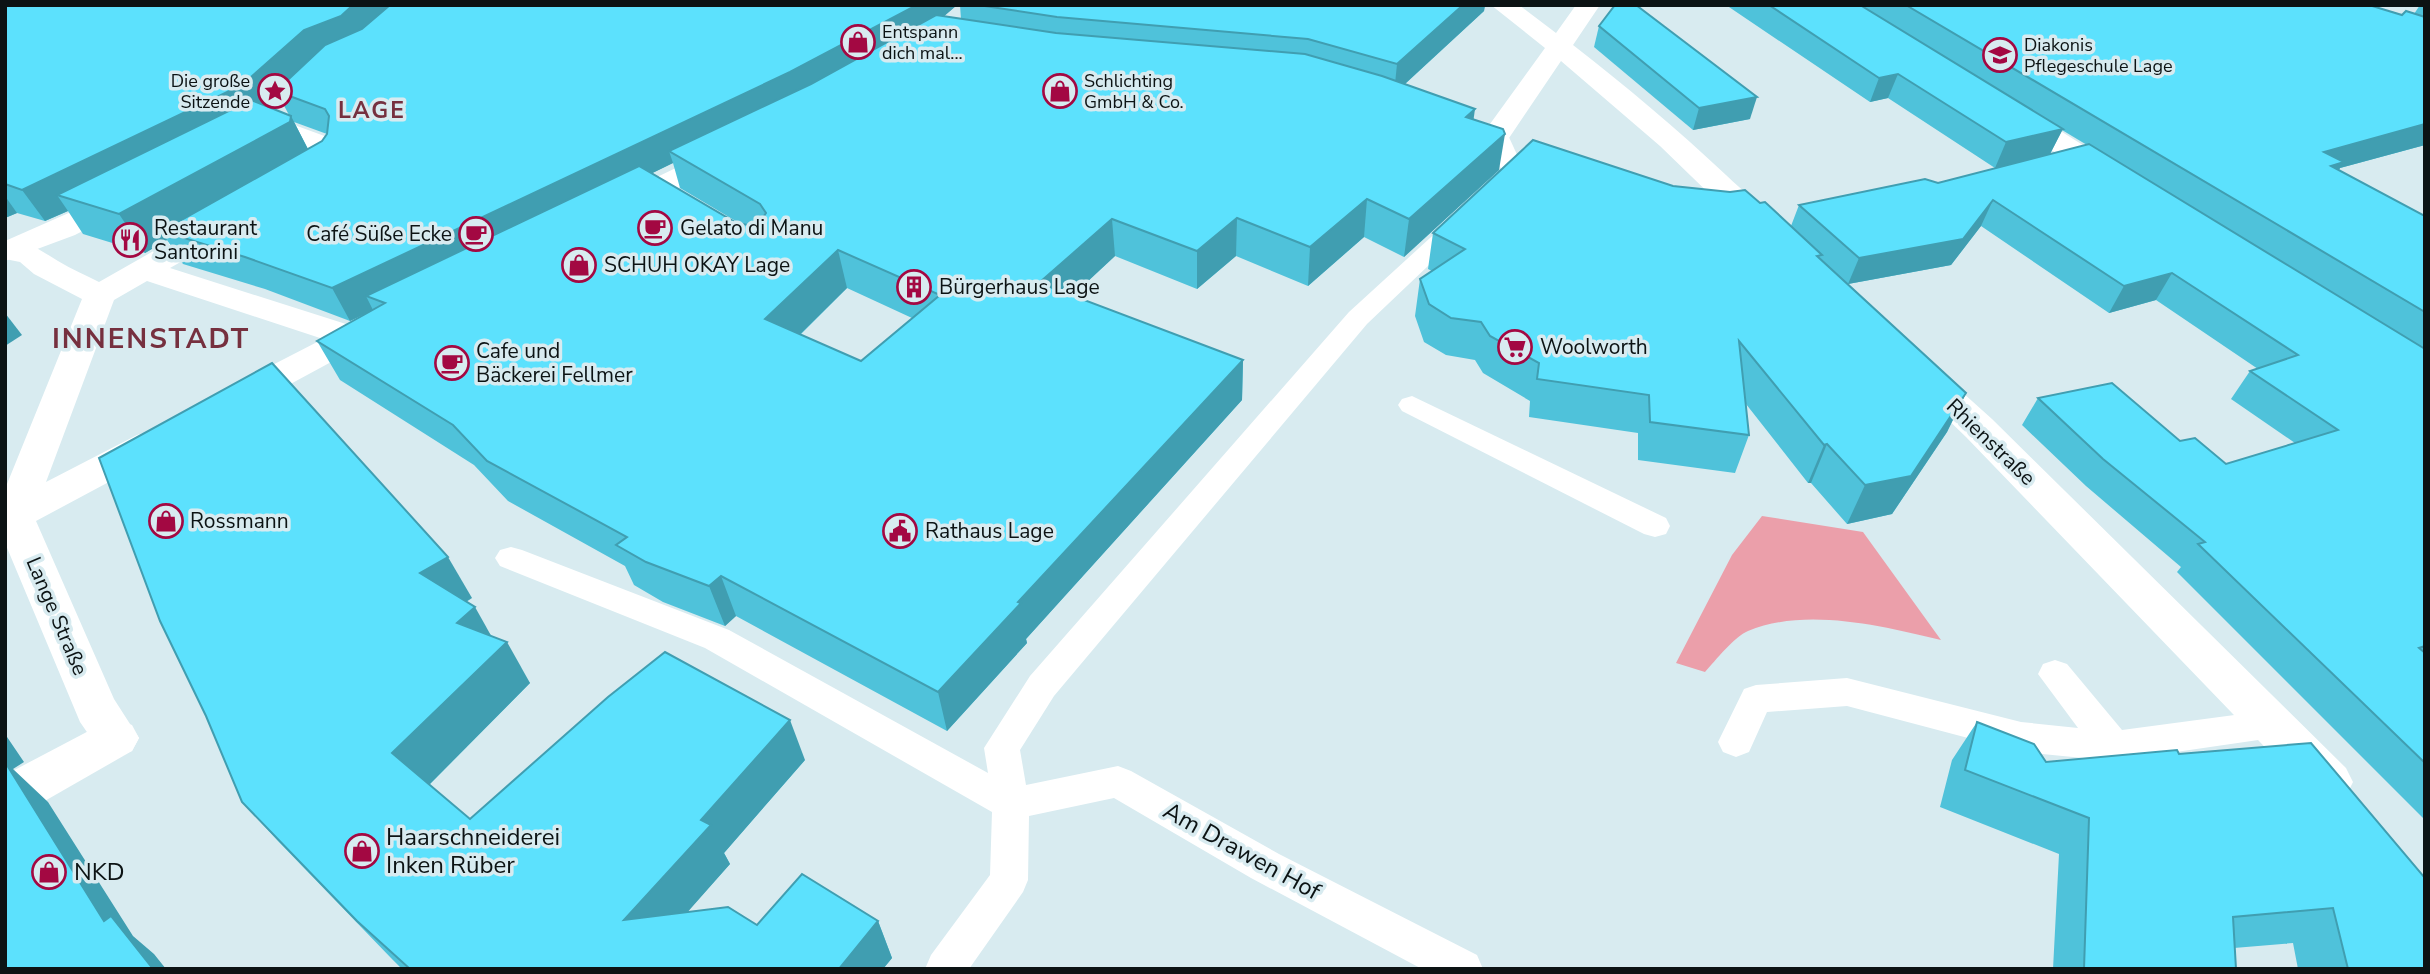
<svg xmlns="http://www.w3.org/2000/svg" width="2430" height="974" font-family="'Nunito Sans',sans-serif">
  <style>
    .green { fill: #eb9faa }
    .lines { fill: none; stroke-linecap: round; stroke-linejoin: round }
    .service { fill: #fff; fill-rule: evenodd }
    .pedestrian { fill: #fff; fill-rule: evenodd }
    .minor { fill: #fff; fill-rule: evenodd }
    .wall { fill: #4fc2da; fill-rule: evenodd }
    .shaded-wall { fill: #409eb1 }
    .building { fill: #5ce1fd; stroke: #409eb1; stroke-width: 2; fill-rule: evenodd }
    .labels { text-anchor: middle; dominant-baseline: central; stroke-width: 7; stroke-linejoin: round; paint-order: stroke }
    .far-poi-label { font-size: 18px; fill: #0c1314; stroke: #d8ebf0; text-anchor: start }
    .poi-label { font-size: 21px; fill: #0c1314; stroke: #d8ebf0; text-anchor: start }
    .street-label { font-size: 21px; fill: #0c1314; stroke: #d8ebf0 }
    .far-district-label { font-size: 23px; font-weight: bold; letter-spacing: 2px; fill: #76303f; stroke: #d8ebf0 }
    .near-poi-label { font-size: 24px; fill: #0c1314; stroke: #d8ebf0; text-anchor: start }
    .near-street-label { font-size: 24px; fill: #0c1314; stroke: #d8ebf0 }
    .district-label { font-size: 28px; font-weight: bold; letter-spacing: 2px; fill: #76303f; stroke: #d8ebf0 }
  </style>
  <rect width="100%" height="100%" fill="#d8ebf0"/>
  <path class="green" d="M1762,516L1863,532L1941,640C1882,626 1806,607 1748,631C1735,636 1715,661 1705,672L1676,663L1732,555Z"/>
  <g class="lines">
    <g class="service">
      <path d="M1497,128L1505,130L1508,135L1525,172C1516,186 1501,202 1484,198L1480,193L1502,171L1486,135L1489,130Z"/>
      <polygon points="1461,215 1469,217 1473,222 1469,227 1367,324 1054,696 1020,750 1026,785 1118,766 1131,771 1279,854 1477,955 1483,969 1422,969 1251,878 1114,798 1029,816 1028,880 1023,892 969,969 925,969 931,955 990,875 992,812 705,648 500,566 495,558 500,550 511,547 522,550 729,630 988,773 984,748 1030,676 1349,312 1453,217"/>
      <polygon points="1412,396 1666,518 1670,526 1666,534 1655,537 1644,534 1402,411 1398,405 1402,399"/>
      <polygon points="2055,660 2067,664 2122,730 2272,710 2284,714 2290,724 2284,734 2272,738 2114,761 2021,752 1847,706 1767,712 1749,752 1736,757 1723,752 1718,742 1744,689 1756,685 1847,678 2021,722 2078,728 2038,674 2043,664"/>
    </g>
    <g class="pedestrian">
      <path d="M270,116L338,141L342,147C342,152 342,160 340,165C334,180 311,185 298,182L293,176L298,170L312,161L313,151L260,130L256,124L260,118Z"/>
      <polygon points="724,145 734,148 738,154 734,160 633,211 622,214 611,211 607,205 611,199"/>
      <path d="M219,218L230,220L234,227L230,234L170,268L349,325L369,318L381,321L386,328L381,335L250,406L237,410L224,406L219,398L224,390L323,339L147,281L114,300L46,482L137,435L150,431L163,435L169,444L163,453L36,521L114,699L139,738L132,751L116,757L100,751L80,722L5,543V489L82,299L34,274L20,262L5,259V243C27,238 41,251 58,261C71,269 86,275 99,282L208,220Z"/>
    </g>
    <g class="minor">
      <path d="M1491,5H1519L1556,33L1576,5H1600L1573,45C1626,86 1677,129 1726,175C1744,192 1765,209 1779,229L1775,236L1764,238L1753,236L1660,146L1561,61L1507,141L1497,143L1446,129L1442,123L1446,117L1456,115L1490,124L1545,48Z"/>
      <polygon points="2014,106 2024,108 2124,171 2129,177 2124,183 2114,186 2104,183 2004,120 2000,114 2004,108"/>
      <polygon points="121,190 132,193 136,199 132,205 75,235 5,261 5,241"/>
      <polygon points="1921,363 1933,366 1992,419 2346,768 2353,782 2346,796 2329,802 2312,796 1966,437 1909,382 1903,374 1909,366"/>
      <polygon points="116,719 132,725 139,738 132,751 22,814 5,819 5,775 100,725"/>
    </g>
  </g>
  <g class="wall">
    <path d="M5,5H957L944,16L961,19L960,5H1485L1484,11L1405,84L1474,119L1499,170L1404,257L1364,237L1308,286L1236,256L1197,289L1115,256L1072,296L1243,360L1242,400L1026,639L1027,643L947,731L736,616L725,626L663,602L634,585L625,566L508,501L474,465L340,380L317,341L365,314L350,321L265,289L183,264L167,240L145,253L83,234L68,211L45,221L17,213L5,218ZM279,96L289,115L268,107ZM294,122L327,134L322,141L308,149ZM673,163L680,188L739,223L735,222L652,173ZM847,288L912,318L861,361L800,335Z"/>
    <polygon points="1726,5 2369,5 2402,15 2414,14 2420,5 2425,5 2425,145 2340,168 2339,170 2425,216 2425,820 2177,572 2181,567 2086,486 2022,425 2038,398 2180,441 2226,464 2295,443 2231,399 2250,371 2258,369 2156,300 2109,313 1981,226 1951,265 1848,284 1966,393 1947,432 1892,514 1847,524 1811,483 1808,483 1746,404 1749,435 1735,473 1638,460 1638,433 1529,417 1530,401 1483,373 1475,360 1446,355 1424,342 1415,316 1420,279 1432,271 1428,269 1433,233 1673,186 1760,203 1791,226 1799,205 1938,183 2087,145 2062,130 2050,154 1995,168 1888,98 1870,102"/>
    <polygon points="1599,26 1750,119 1693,130 1594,47"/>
    <polygon points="472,598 466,602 492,637 530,683 429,785 470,819 805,760 724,853 730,864 687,912 757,925 878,921 892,958 883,969 402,969 391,958 278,841 242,802 206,716"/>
    <polygon points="1977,722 2046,762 2179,754 2425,969 2298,969 2293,943 2234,948 2236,969 2053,969 2059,854 1940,807 1952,760"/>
  </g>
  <g class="shaded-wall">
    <polygon points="353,5 398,5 276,91 279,96 258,116 57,195 68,211 45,221 22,190 304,30"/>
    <polygon points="917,5 957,5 927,31 669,151 673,163 386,304 366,296 373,310 350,321 332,288"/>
    <polygon points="1463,5 1485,5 1484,11 1394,94 1397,64"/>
    <polygon points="1898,74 1888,98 1870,102 1879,78"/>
    <polygon points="1757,97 1750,119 1693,130 1699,108"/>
    <polygon points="1475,109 1470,145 1466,117"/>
    <polygon points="291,116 310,153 162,231 167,240 145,253 119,214"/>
    <polygon points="2425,124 2425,145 2340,168 2327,188 2324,152"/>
    <polygon points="2063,129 2050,154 1995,168 2006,142"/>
    <polygon points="1505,134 1499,170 1404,257 1409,219"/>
    <polygon points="5,196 17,213 5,218"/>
    <polygon points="1367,199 1364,237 1308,286 1310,247"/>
    <polygon points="1993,200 1981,226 1951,265 1848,284 1859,258"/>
    <polygon points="1237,218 1236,256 1197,289 1197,251"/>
    <polygon points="1112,219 1115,256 1044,322 1039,283"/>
    <polygon points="838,250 847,288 776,358 765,319"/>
    <polygon points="2172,273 2156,300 2109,313 2124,286"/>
    <polygon points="5,313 22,335 5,346"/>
    <polygon points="1243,360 1242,400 1026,639 1027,643 947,731 938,692 1018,602"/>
    <polygon points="1966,393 1947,432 1892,514 1847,524 1865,485"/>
    <polygon points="1827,444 1811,483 1808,483 1824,445"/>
    <polygon points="448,557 472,598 445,614 420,573"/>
    <polygon points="721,576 736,616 725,626 709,586"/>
    <polygon points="475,607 498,648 457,623"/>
    <polygon points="507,642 530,683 421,793 392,753"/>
    <polygon points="790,720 805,760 724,853 730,864 647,958 624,920 701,820"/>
    <polygon points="5,734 24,762 13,769 48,802 133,936 154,954 166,969 153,969 104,921 5,773"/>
    <polygon points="878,921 892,958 883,969 839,969"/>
  </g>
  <g class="building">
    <polygon points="5,5 353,5 341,16 304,30 242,85 22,190 5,184"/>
    <polygon points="390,5 917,5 790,72 332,288 245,257 162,231 322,141 327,134 329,116 325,109 276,91 325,45 362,29"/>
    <polygon points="978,5 1463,5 1397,64 1308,39 1057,17"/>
    <polygon points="1615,5 1636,5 1757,97 1699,108 1599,26"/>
    <polygon points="1769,5 1860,5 2063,129 2006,142 1898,74 1879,78"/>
    <polygon points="1906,5 2369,5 2402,15 2406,11 2425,17 2425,124 2324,152 2344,162 2331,166 2425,216 2425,312"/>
    <path d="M936,15L1056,33L1305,54L1382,76L1475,109L1466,117L1503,129L1505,134L1409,219L1367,199L1310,247L1237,218L1197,251L1112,219L1039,283L1243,360L1018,602L1021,603L938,692L721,576L709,586L646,562L616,545L627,537L487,461L453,425L317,341L385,303L366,296L639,166L735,222L747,225L759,223L766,213L760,204L669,151L811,84ZM838,250L940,295L861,361L765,319Z"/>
    <polygon points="251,100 291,116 290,122 119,214 57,195"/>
    <polygon points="1533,140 1673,186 1730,192 1745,190 1760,203 1765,202 1822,255 1817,256 1966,393 1911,476 1865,485 1827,444 1824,445 1739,341 1749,435 1650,422 1649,395 1537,379 1539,363 1490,336 1481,322 1451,318 1429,304 1420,279 1465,249 1433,233"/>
    <polygon points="2089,144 2425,349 2425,646 2419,648 2425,653 2425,763 2198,544 2205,542 2103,459 2038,398 2112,383 2180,441 2195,438 2226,464 2338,430 2250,371 2298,355 2172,273 2124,286 1993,200 1963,239 1859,258 1799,205 1925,179 1938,183"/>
    <polygon points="272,363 448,557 420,573 475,607 457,623 507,642 392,753 470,819 608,697 665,652 790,720 701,820 711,825 624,920 728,907 757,925 802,874 878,921 839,969 410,969 357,921 242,802 206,716 160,621 99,458"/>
    <polygon points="1977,722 2034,744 2046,762 2177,750 2179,754 2311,743 2425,878 2425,969 2348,969 2333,908 2233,917 2236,969 2084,969 2089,818 1965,770"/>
    <polygon points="5,762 104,921 111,916 153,969 5,969"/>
  </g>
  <defs>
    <g id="shop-ring" transform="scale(1.75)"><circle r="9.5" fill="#d8ebf0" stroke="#a30842" stroke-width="1.5"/><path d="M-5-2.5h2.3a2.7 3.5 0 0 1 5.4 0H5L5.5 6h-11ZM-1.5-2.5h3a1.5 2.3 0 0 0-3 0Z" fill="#a30842"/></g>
    <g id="school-ring" transform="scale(1.75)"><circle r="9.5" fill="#d8ebf0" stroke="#a30842" stroke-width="1.5"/><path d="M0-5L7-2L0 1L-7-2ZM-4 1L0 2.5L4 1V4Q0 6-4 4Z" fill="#a30842"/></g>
    <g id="sight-ring" transform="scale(1.75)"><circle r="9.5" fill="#d8ebf0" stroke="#a30842" stroke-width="1.5"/><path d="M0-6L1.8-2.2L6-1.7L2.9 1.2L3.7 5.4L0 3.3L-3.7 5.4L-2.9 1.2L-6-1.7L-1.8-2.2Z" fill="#a30842"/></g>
    <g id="cafe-ring" transform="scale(1.75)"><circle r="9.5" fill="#d8ebf0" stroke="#a30842" stroke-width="1.5"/><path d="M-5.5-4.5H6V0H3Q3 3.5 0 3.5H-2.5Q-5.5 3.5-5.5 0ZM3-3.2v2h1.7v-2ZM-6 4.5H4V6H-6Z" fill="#a30842"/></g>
    <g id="restaurant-ring" transform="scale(1.75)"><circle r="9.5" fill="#d8ebf0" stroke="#a30842" stroke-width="1.5"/><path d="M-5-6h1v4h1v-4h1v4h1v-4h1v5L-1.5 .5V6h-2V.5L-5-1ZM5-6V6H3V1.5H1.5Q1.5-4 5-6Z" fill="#a30842"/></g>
    <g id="building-ring" transform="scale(1.75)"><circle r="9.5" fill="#d8ebf0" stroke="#a30842" stroke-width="1.5"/><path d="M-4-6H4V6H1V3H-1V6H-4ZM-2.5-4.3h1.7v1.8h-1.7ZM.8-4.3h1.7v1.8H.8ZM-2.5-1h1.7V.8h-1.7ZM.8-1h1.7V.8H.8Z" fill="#a30842"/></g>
    <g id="supermarket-ring" transform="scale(1.75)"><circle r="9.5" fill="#d8ebf0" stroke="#a30842" stroke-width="1.5"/><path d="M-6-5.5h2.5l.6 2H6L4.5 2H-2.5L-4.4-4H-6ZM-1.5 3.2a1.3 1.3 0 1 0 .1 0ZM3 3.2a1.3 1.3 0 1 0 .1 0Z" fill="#a30842"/></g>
    <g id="civic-ring" transform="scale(1.75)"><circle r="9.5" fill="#d8ebf0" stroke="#a30842" stroke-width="1.5"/><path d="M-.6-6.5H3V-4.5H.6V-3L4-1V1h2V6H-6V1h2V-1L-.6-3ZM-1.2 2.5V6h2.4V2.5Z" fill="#a30842"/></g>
  </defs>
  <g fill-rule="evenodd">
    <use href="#shop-ring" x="858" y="42"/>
    <use href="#school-ring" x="2000" y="55"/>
    <use href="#sight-ring" x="275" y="91"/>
    <use href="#shop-ring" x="1060" y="91"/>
    <use href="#cafe-ring" x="655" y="228"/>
    <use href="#cafe-ring" x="476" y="234"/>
    <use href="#restaurant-ring" x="130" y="240"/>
    <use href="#shop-ring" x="579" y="265"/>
    <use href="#building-ring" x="914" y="287"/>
    <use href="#supermarket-ring" x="1515" y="347"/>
    <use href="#cafe-ring" x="452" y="363"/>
    <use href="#shop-ring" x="166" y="521"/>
    <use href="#civic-ring" x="900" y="531"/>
    <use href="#shop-ring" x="362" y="851"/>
    <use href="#shop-ring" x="49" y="872"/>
  </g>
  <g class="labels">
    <g class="far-poi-label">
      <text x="882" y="32">Entspann<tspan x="882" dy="21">dich mal...</tspan></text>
      <text x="2024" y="45">Diakonis<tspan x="2024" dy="21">Pflegeschule Lage</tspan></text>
      <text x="250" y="81" text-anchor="end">Die große<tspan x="250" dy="21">Sitzende</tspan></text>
      <text x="1084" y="81">Schlichting<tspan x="1084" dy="21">GmbH &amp; Co.</tspan></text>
    </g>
    <g class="poi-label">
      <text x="154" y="228">Restaurant<tspan x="154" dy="24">Santorini</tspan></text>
      <text x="680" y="228">Gelato di Manu</text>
      <text x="452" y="234" text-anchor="end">Café Süße Ecke</text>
      <text x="604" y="265">SCHUH OKAY Lage</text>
      <text x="939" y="287">Bürgerhaus Lage</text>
      <text x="1540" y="347">Woolworth</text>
      <text x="476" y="351">Cafe und<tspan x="476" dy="24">Bäckerei Fellmer</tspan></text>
      <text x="190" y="521">Rossmann</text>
      <text x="925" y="531">Rathaus Lage</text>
    </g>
    <g class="street-label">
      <text transform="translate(1991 442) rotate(44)">Rhienstraße</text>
      <text transform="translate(57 616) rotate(67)">Lange Straße</text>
    </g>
    <g class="far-district-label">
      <text x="372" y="110">LAGE</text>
    </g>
    <g class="near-poi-label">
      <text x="386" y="837">Haarschneiderei<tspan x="386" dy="28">Inken Rüber</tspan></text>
      <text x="74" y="872">NKD</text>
    </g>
    <g class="near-street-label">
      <text transform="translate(1242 851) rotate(29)">Am Drawen Hof</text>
    </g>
    <g class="district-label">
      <text x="151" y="339">INNENSTADT</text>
    </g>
  </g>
  <rect width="2430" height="974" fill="none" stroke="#0c1314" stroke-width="14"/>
</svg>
